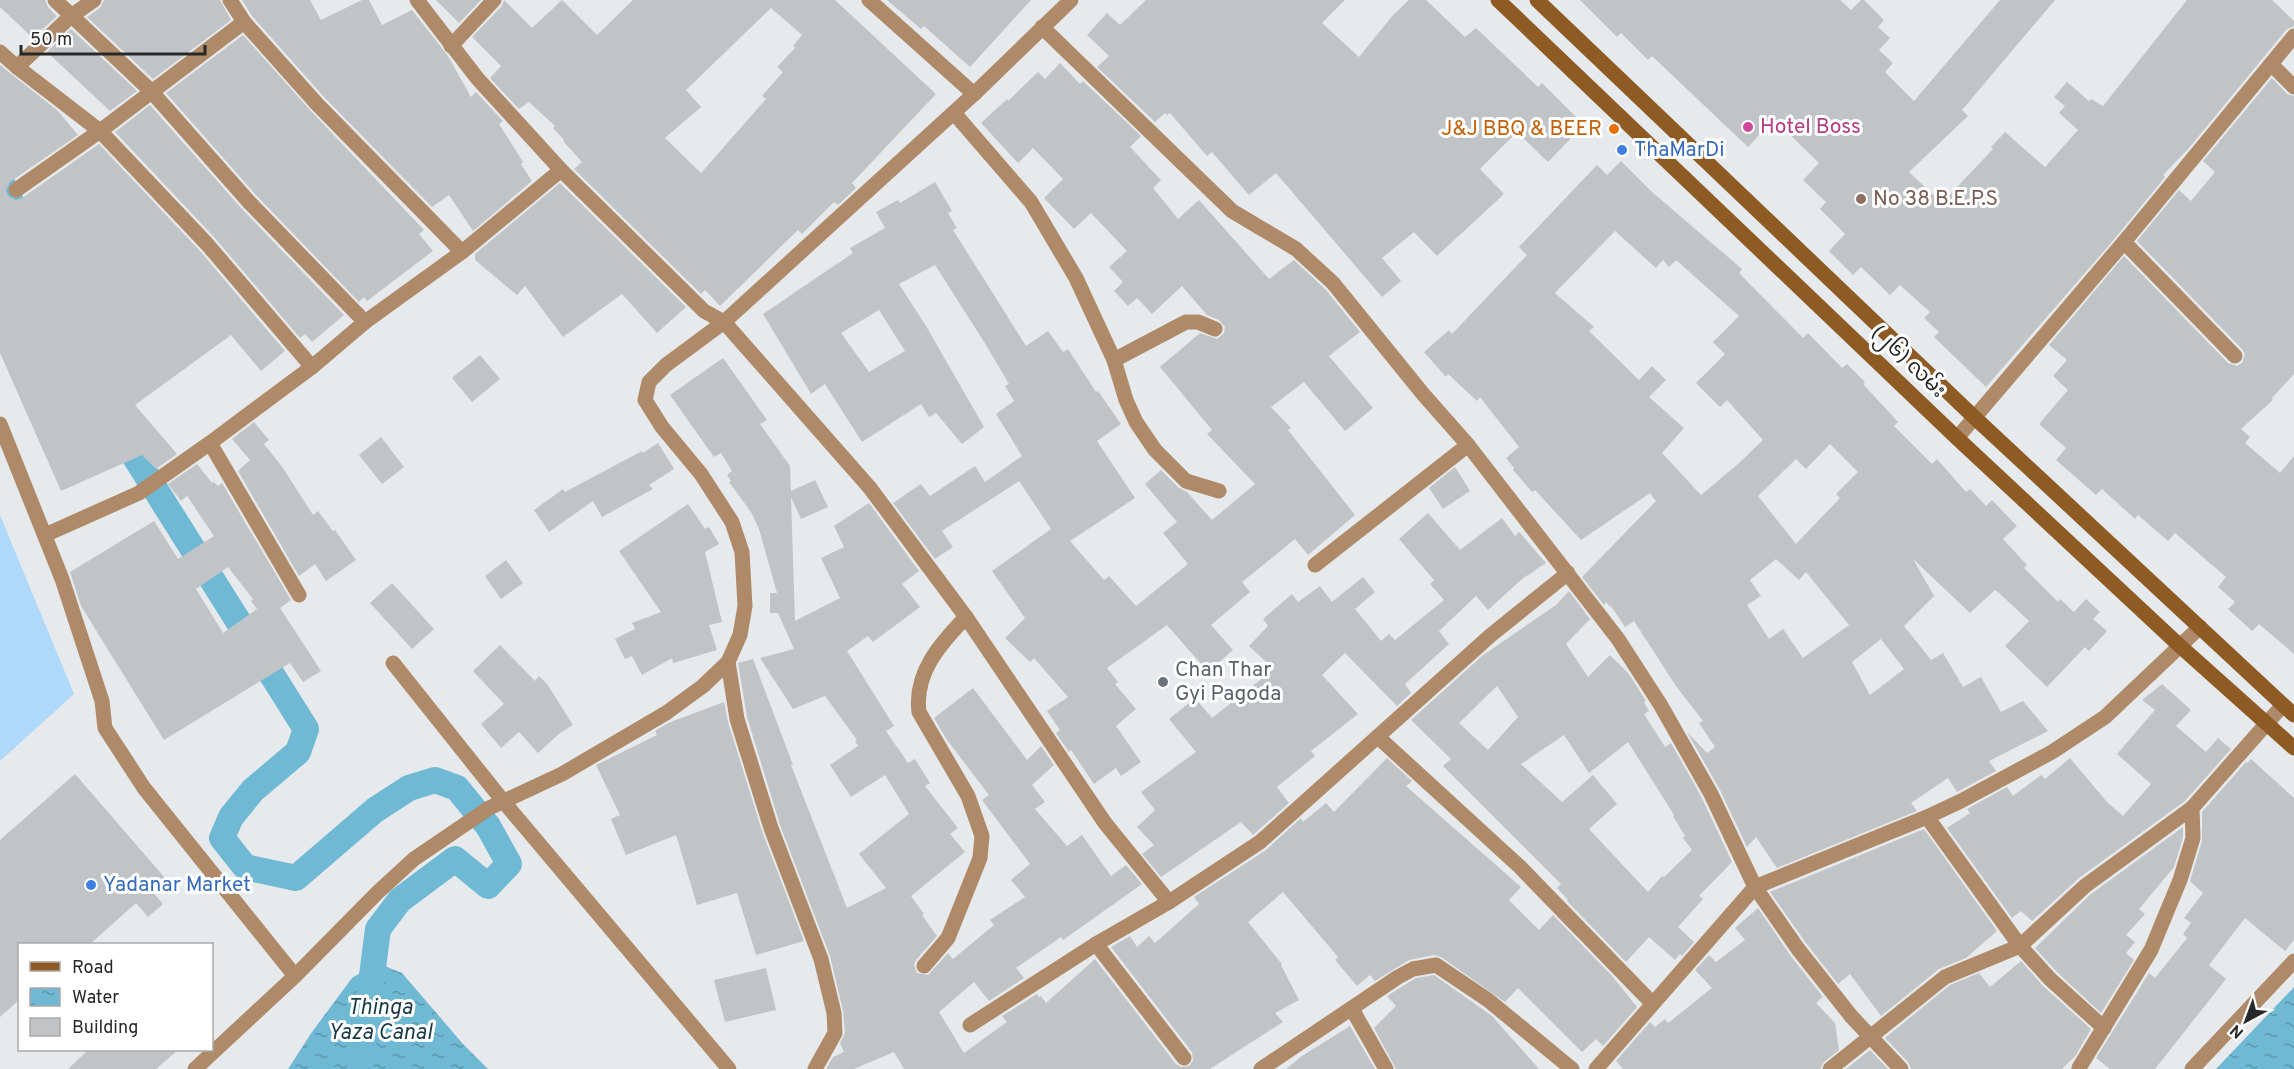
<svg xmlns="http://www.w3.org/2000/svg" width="2294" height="1069" font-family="Overpass,'Noto Sans Myanmar',sans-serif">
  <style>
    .pitch { fill: #aed9fb }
    .water { fill: url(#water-ripples) }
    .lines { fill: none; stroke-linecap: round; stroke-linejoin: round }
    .canal { stroke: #70b9d5; stroke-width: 26 }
    .building { fill: #c1c4c6; fill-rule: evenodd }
    .minor { stroke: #ae8a69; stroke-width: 15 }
    .secondary { stroke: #8f5b24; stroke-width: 15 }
    .hotel-dot { fill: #d1479c; stroke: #fff; stroke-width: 2 }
    .food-dot { fill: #e8710a; stroke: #fff; stroke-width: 2 }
    .shop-dot { fill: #3f7fe0; stroke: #fff; stroke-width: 2 }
    .education-dot { fill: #8d6e63; stroke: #fff; stroke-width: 2 }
    .worship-dot { fill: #6b7280; stroke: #fff; stroke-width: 2 }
    .labels { text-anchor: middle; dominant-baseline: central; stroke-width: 6; stroke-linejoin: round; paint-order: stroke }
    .hotel-label { font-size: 21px; fill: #b23c85; stroke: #fff; text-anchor: start }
    .food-label { font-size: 21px; fill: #c56008; stroke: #fff; text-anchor: end }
    .shop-label { font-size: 21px; fill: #366cbe; stroke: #fff; text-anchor: start }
    .education-label { font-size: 21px; fill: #785e54; stroke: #fff; text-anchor: start }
    .street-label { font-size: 21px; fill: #272829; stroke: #fff }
    .worship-label { font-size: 21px; fill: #5b616d; stroke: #fff; text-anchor: start }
    .water-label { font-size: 22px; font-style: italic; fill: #183a47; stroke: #fff }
  </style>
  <defs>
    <pattern id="water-ripples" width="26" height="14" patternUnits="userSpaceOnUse" patternTransform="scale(1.5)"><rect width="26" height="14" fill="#70b9d5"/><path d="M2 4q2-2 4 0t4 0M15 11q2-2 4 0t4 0" fill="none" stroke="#5c96ad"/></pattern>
  </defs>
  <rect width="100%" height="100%" fill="#e7eaec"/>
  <polygon class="pitch" points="0,515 74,694 0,761"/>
  <g class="water">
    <polygon points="377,963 402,973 463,1044 488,1069 288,1069 312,1032 352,978"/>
    <polygon points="2294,987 2294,1069 2216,1069"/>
  </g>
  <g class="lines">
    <g class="canal">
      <polyline points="0,179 24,229"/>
      <polyline points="118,430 306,729 298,752 253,790 231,817 222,838 245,867 296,878 375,810 409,788 435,780 457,788 488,826 509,864 488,886 455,859 400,900 378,929 360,1069"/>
    </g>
  </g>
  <g class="building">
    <polygon points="0,0 45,0 48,7 57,16 33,38 0,7"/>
    <polygon points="104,0 220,0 231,20 153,79 87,17 100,8"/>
    <polygon points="242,0 310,0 321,20 362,0 369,0 382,25 412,10 448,56 471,97 476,92 503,121 499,124 523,162 521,164 532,181 473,231 449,195 432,207 324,97 252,16"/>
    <polygon points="436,0 481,0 459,23"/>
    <path d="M504,0L532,28L562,0L597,35L633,0H835L936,94L852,183L856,188L838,205L834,202L802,234L798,230L720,306L705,290L701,294L574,169L582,162L563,141L564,140L553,128L555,126L529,102L519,109L490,78L501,66L472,37L501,7ZM771,8L802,35L793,46L795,48L777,67L783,72L762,96L766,99L701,173L665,138L701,107L686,90Z"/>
    <polygon points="887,0 1031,0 970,67 924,26 921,29"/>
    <polygon points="1146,0 1345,0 1322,23 1359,57 1393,15 1409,0 1426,0 1465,37 1476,28 1538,87 1542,83 1584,125 1548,162 1517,132 1480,169 1504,194 1437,256 1414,232 1382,258 1401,281 1382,297 1276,173 1249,195 1212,152 1207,156 1170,113 1167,115 1165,113 1155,122 1097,67 1109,56 1087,35 1107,13 1120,25"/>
    <polygon points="1580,0 1840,0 1851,10 1861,0 1864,0 1884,20 1878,27 1890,38 1879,50 1893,63 1885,72 1914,101 2000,0 2055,0 1962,110 1968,116 1909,172 1942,203 1993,149 1991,147 2005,132 2045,167 2078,130 2059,113 2065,106 2054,97 2067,82 2089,101 2091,99 2103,106 2187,0 2272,0 2294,21 2294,26 2286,30 2189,148 2163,175 2165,177 2117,236 1986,387 1934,337 1939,332 1924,318 1930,312 1900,285 1890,295 1861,267 1853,275 1829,251 1845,234 1820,209 1826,202 1803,180 1819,163 1774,119 1748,147 1652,56 1648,60 1621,33 1617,37"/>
    <polygon points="71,29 137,91 110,111 47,52"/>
    <polygon points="243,35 310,110 424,230 419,234 433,251 367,301 364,297 359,302 256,195 166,93"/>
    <path d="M1060,63L1080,84L1083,81L1141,136L1130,147L1161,180L1153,188L1178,219L1199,200L1269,279L1294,260L1326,290L1360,332L1329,356L1373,408L1345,431L1304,382L1271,407L1291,428L1288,430L1355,515L1308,555L1295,539L1242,582L1250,592L1211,625L1233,650L1208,672L1167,625L1107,668L1118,682L1115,684L1136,709L1116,726L1141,762L1121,776L1116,768L1094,784L1071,750L1069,752L1056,733L1060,730L1047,711L1068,697L1034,658L1030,662L1005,638L1025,618L992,571L1051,529L1019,481L942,531L953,547L935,559L893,503L921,484L930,496L975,466L985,482L1022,456L996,414L1014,401L1005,386L1009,384L986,345L935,265L899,284L926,326L984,427L962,444L936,413L929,417L921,404L862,442L825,384L811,394L763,314L853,253L850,248L885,228L876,212L898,200L900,203L935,182L952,211L948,213L957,228L953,230L1026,346L1048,331L1063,352L1068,349L1096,392L1098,391L1121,424L1097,441L1135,498L1070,541L1104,580L1109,576L1136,606L1188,564L1163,533L1177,522L1145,484L1161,470L1179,488L1187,492L1212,520L1255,484L1207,434L1212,430L1160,367L1200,333L1217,339L1224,333L1225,327L1219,320L1207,315L1182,286L1152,314L1137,298L1128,306L1114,291L1123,282L1109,267L1127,251L1091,213L1074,229L1044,198L1063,179L1033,148L1018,163L981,123L1007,99L1008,101L1038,72L1045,79ZM879,310L905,351L869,372L841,333Z"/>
    <polygon points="0,65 58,111 78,135 10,182 6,190 8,196 16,200 22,198 99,144 200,251 285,351 261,371 231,335 135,405 177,454 156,469 142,455 61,491 0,353"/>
    <polygon points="2272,78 2287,94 2294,96 2294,374 2272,398 2273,400 2241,429 2250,437 2245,443 2280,473 2294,456 2294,654 2259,624 2252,631 2228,609 2235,602 2218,587 2226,577 2175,533 2168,541 2138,515 2135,519 2102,489 2096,495 2056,460 2066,448 2039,424 2068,390 2053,376 2067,360 2049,345 2124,256 2228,363 2237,366 2242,363 2245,354 2242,349 2137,241 2179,190 2191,201 2215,172 2203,161"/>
    <polygon points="150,105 242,209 344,315 312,342 305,334 300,338 214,237 115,132"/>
    <path d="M1621,161L1652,192L1742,269L1739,273L1803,338L1808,333L1842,368L1847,364L1865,382L1863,384L1898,422L1894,426L1932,464L1937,459L1966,492L1970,489L1986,506L1992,500L2017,526L2003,539L2027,565L2024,568L2058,602L2060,599L2074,612L2086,599L2100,612L2093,619L2107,631L2089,651L2085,647L2047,687L2005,646L2029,621L1998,592L1995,590L1970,613L1913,559L1934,596L1904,626L1931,660L1943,653L1963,687L1981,677L2001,712L2023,701L2048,731L1989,761L1996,771L1957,792L1948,778L1911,803L1917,811L1777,868L1756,837L1747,847L1720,790L1687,732L1707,753L1715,747L1699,723L1703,721L1676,686L1634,621L1625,627L1611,606L1610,607L1606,602L1604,605L1582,577L1656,501L1650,493L1581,540L1535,490L1532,492L1513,470L1514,468L1506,458L1519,447L1480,397L1477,401L1448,374L1446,377L1424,352L1449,330L1452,334L1527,255L1519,247L1597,165L1607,175ZM1615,231L1656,268L1663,260L1669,267L1676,260L1739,316L1713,342L1725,354L1696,383L1720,407L1727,400L1763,440L1738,464L1701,495L1662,453L1684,428L1649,397L1666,380L1652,366L1639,380L1589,331L1594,327L1555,293ZM1830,444L1858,472L1836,494L1840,498L1796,544L1758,496L1796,459L1806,469ZM1776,559L1799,580L1806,572L1849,625L1803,658L1783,629L1769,639L1747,605L1761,596L1750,580ZM1881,639L1904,669L1870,695L1852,662Z"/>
    <polygon points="560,183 686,307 657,333 622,294 563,337 525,286 517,295 475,260 475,254"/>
    <polygon points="480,355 500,379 472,402 452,378"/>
    <polygon points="723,358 767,420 760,424 790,466 791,491 815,480 828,507 801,519 791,497 795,621 840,598 821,558 844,547 834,526 869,503 919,571 902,584 920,607 873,642 868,636 847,651 894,726 886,731 908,763 915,759 930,783 925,786 958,828 950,834 965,852 911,896 924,914 922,915 937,936 916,960 914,965 917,973 928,975 948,953 953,959 994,925 990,920 1025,897 1011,880 1030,864 982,800 989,795 947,740 934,718 973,688 1027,760 1041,746 1054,765 1032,785 1045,802 1035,809 1067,846 1082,835 1111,876 1126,865 1142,884 1063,940 1061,937 1016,968 1024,978 989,1001 974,982 939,1012 964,1053 1007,1022 1002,1016 1037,994 1039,997 1041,996 1046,1003 1095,959 1176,1064 1181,1067 1189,1066 1193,1061 1192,1052 1111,947 1130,936 1137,947 1149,936 1155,943 1199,904 1194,897 1266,850 1301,818 1303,822 1326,803 1334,812 1387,758 1412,781 1406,786 1521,887 1509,900 1539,930 1553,915 1612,976 1637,1007 1603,1046 1596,1039 1582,1052 1518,988 1505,1002 1441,957 1434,955 1409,960 1375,981 1370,975 1357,986 1335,960 1338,957 1283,892 1248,922 1282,964 1281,965 1299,1000 1275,1013 1283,1022 1210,1069 904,1069 894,1052 854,1069 826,1069 833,1057 844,1052 840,1043 845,1033 843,1011 830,956 780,825 747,717 738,663 753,659 793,765 791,765 847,908 886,888 859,854 909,814 885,775 851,797 830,765 858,746 855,741 857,740 825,696 793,709 760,658 794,649 778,613 770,613 770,593 777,593 759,529 751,512 729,482 731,481 727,475 732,471 721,453 714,457 670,395"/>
    <polygon points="254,422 269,440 264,444 283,468 313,515 318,511 333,531 335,530 356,560 326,581 315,564 299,576 238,471 250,460 232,439"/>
    <polygon points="381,437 404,467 382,484 359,455"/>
    <polygon points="658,443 674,469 649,485 653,489 602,517 593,501 549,532 534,510 563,489 565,492 642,451 643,453"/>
    <path d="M197,464L212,483L214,482L218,486L222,483L291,600L280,608L321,671L303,682L290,663L164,740L81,606L70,572L154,521L178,559L214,536L187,496L181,501L168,484ZM228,567L253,599L251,601L257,609L223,633L196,589Z"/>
    <polygon points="1455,467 1470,491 1443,509 1429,488"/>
    <polygon points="688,504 705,529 709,527 719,544 705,552 722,622 709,625 717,650 673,663 672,658 642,675 632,656 625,659 615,639 635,629 632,623 661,612 619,551"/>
    <polygon points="1428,513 1460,550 1502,518 1515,536 1519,532 1546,563 1522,579 1488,610 1476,596 1439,631 1449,644 1405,684 1411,693 1397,706 1345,653 1322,675 1358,714 1311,751 1315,756 1277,787 1289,803 1253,835 1241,822 1161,877 1142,854 1154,845 1137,827 1155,810 1141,792 1196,752 1169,719 1195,698 1212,718 1274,669 1249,646 1268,626 1263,619 1292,594 1298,602 1320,586 1332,602 1363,577 1375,592 1355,609 1381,641 1389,634 1395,640 1444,600 1430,584 1434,580 1399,539"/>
    <polygon points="506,560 523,583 501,599 485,576"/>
    <polygon points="392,583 434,629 412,649 370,603"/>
    <path d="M1569,591L1590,619L1566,644L1588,677L1610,655L1629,674L1646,701L1644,702L1649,711L1644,714L1665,747L1671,743L1702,798L1732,862L1699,896L1703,899L1678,927L1694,942L1682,956L1680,954L1675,960L1649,937L1626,962L1567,901L1568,900L1557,888L1561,884L1443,766L1451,759L1411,720L1482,656L1556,605ZM1497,686L1518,717L1488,750L1459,723ZM1564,735L1589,773L1628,742L1674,815L1673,816L1685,836L1683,838L1692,850L1664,877L1662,876L1648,892L1589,829L1617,804L1593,775L1562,802L1521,764Z"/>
    <polygon points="500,645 535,681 539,676 547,684 573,725 560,733 538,753 519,732 501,748 481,724 504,704 473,671"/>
    <polygon points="2162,684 2191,710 2176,726 2206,752 2218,738 2231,749 2185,801 2079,878 2032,921 2021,911 2012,918 1947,828 1970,813 1967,809 2007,787 2013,796 2041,775 2045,779 2070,758 2107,802 2123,816 2151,784 2117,754 2155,710 2142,700"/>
    <polygon points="724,702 728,722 762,831 804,941 756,955 737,893 697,905 676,835 626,855 611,819 620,815 596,765 657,735 655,731 668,723"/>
    <polygon points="2251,759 2294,798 2294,940 2285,951 2245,918 2209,965 2226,979 2155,1069 2110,1069 2096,1058 2149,973 2155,978 2187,938 2183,934 2191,923 2184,918 2203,893 2190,881 2202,841 2202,812 2246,762 2247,763"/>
    <polygon points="75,774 165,878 151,890 163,904 148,917 136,903 89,945 20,945 20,999 0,1017 0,840"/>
    <polygon points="2183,827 2183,837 2174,867 2139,909 2145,914 2126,935 2135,942 2126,953 2134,960 2101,1013 2057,972 2035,948 2091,894"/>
    <polygon points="1924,829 1997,931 1966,958 1939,969 1881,1016 1850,974 1838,984 1806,943 1770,892"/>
    <polygon points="1758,908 1790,955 1823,997 1816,1003 1835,1023 1839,1050 1824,1062 1820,1069 1623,1069 1616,1061 1650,1022 1655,1027 1665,1019 1668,1023 1712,988 1695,970 1709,955 1716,962 1745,940 1735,928"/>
    <polygon points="2021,961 2043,986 2091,1029 2076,1055 2062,1069 1911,1069 1908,1062 1885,1038 1950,985 1979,973 1990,987"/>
    <polygon points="766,968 776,1010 725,1022 714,980"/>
    <polygon points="1434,975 1492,1016 1539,1069 1396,1069 1374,1028 1396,1006 1387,996 1416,978"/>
    <polygon points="1350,1026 1375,1069 1286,1069 1302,1056"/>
    <polygon points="88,1050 178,1050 156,1069 68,1069"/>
    <polygon points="1870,1050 1888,1069 1846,1069"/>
  </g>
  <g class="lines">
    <g class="minor">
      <polyline points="55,0 151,91 249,202 365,322"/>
      <polyline points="230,0 244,22 317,104 462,252"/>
      <polyline points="417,0 477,78 561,170 704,311 724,322 974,94 1071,0"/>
      <polyline points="869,0 974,94"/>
      <polyline points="1042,27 1232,211 1296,249 1333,283 1423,394 1468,445 1618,639 1660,704 1711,794 1755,887 1798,949 1851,1016 1901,1069"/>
      <polyline points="451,46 494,0"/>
      <polyline points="0,52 17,67 100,131 207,244 312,367"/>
      <polyline points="2271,64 2294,87"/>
      <polyline points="17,67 71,16 94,0"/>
      <polyline points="954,113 1031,202 1076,278 1114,360 1126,400 1136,422 1155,450 1186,481 1219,491"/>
      <polyline points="16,190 100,131 244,22"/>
      <polyline points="2124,242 2235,356"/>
      <polyline points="1114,360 1186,322 1198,322 1215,329"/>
      <polyline points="0,424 62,579 102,701 105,728 144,788 295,976"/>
      <polyline points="1957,438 2124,242 2294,36"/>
      <polyline points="210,443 299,595"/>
      <polyline points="45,535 139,493 210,443 312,367 365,322 462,252 561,170"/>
      <polyline points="1315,565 1468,445"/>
      <polyline points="728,662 737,719 771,828 821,959 834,1013 835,1033 815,1069"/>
      <polyline points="393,663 503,801 729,1069"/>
      <polyline points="1378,737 1520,867 1652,1003"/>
      <polyline points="1927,817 2020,946 2050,979 2104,1028"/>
      <polyline points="1096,944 1184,1058"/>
      <path d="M924,966L948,938L980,858L982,836L968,796L919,712C914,673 940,644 966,617"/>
      <polyline points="1352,1009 1386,1069"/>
      <polyline points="970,1025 1096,944 1169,902 1260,842 1491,635 1568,573"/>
      <polyline points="2079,1068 2151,950 2180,880 2193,838 2192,808 2283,705"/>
      <polyline points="195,1069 295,976 378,892 414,859 489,808 562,774 666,713 703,686 728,662 740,635 745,606 742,552 732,522 701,474 662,427 645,400 649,382 666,365 724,322 870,488 966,617 1105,823 1169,902"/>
      <polyline points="1261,1069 1398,977 1413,969 1436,965 1488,1000 1572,1069"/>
      <polyline points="1596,1069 1755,887 1927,817 1961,801 2052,752 2105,717 2200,627"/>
      <polyline points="1830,1069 1945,977 2020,946 2085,886 2192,808"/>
      <polyline points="2192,1069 2294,961"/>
    </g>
    <g class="secondary">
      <polyline points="1498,0 1957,438 2180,646 2294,748"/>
      <polyline points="1537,0 1974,417 2294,715"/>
    </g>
  </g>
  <circle class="hotel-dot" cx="1748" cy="127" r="6"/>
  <circle class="food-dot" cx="1614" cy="129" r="6"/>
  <g class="shop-dot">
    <circle cx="1622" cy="150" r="6"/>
    <circle cx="91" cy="885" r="6"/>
  </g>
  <circle class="education-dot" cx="1861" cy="199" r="6"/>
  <circle class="worship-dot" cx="1163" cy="682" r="6"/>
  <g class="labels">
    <g class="hotel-label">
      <text x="1760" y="127">Hotel Boss</text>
    </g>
    <g class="food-label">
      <text x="1602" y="129">J&amp;J BBQ &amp; BEER</text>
    </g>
    <g class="shop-label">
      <text x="1634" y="150">ThaMarDi</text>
      <text x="103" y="885">Yadanar Market</text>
    </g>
    <g class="education-label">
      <text x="1873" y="199">No 38 B.E.P.S</text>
    </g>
    <g class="street-label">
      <text transform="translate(1908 362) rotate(44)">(၂၆) လမ်း</text>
    </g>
    <g class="worship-label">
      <text x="1175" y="670">Chan Thar<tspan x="1175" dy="24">Gyi Pagoda</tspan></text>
    </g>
    <g class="water-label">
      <text x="380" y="1008">Thinga<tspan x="380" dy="25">Yaza Canal</tspan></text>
    </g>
  </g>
  <rect x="18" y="943" width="195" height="108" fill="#ffffff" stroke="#a9a9a9" stroke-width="1.5"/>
  <rect x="30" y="962" width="30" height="9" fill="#8f5b24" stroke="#a9a9a9" stroke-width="1.5"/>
  <text x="72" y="973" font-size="18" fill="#272829">Road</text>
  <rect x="30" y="988" width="30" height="18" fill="url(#water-ripples)" stroke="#a9a9a9" stroke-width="1.5"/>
  <text x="72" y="1003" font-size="18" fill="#272829">Water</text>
  <rect x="30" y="1018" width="30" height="18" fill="#c1c4c6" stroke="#a9a9a9" stroke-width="1.5"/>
  <text x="72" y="1033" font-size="18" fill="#272829">Building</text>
  <g transform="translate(2246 1021) rotate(221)" stroke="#ffffff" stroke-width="4.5" paint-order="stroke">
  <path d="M0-4.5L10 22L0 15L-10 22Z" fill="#272829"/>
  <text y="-9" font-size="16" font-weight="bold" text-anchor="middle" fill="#272829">N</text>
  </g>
  <path d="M21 45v9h184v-9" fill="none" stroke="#272829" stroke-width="3"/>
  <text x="30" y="45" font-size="18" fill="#272829" stroke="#ffffff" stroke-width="4.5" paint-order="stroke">50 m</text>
</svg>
